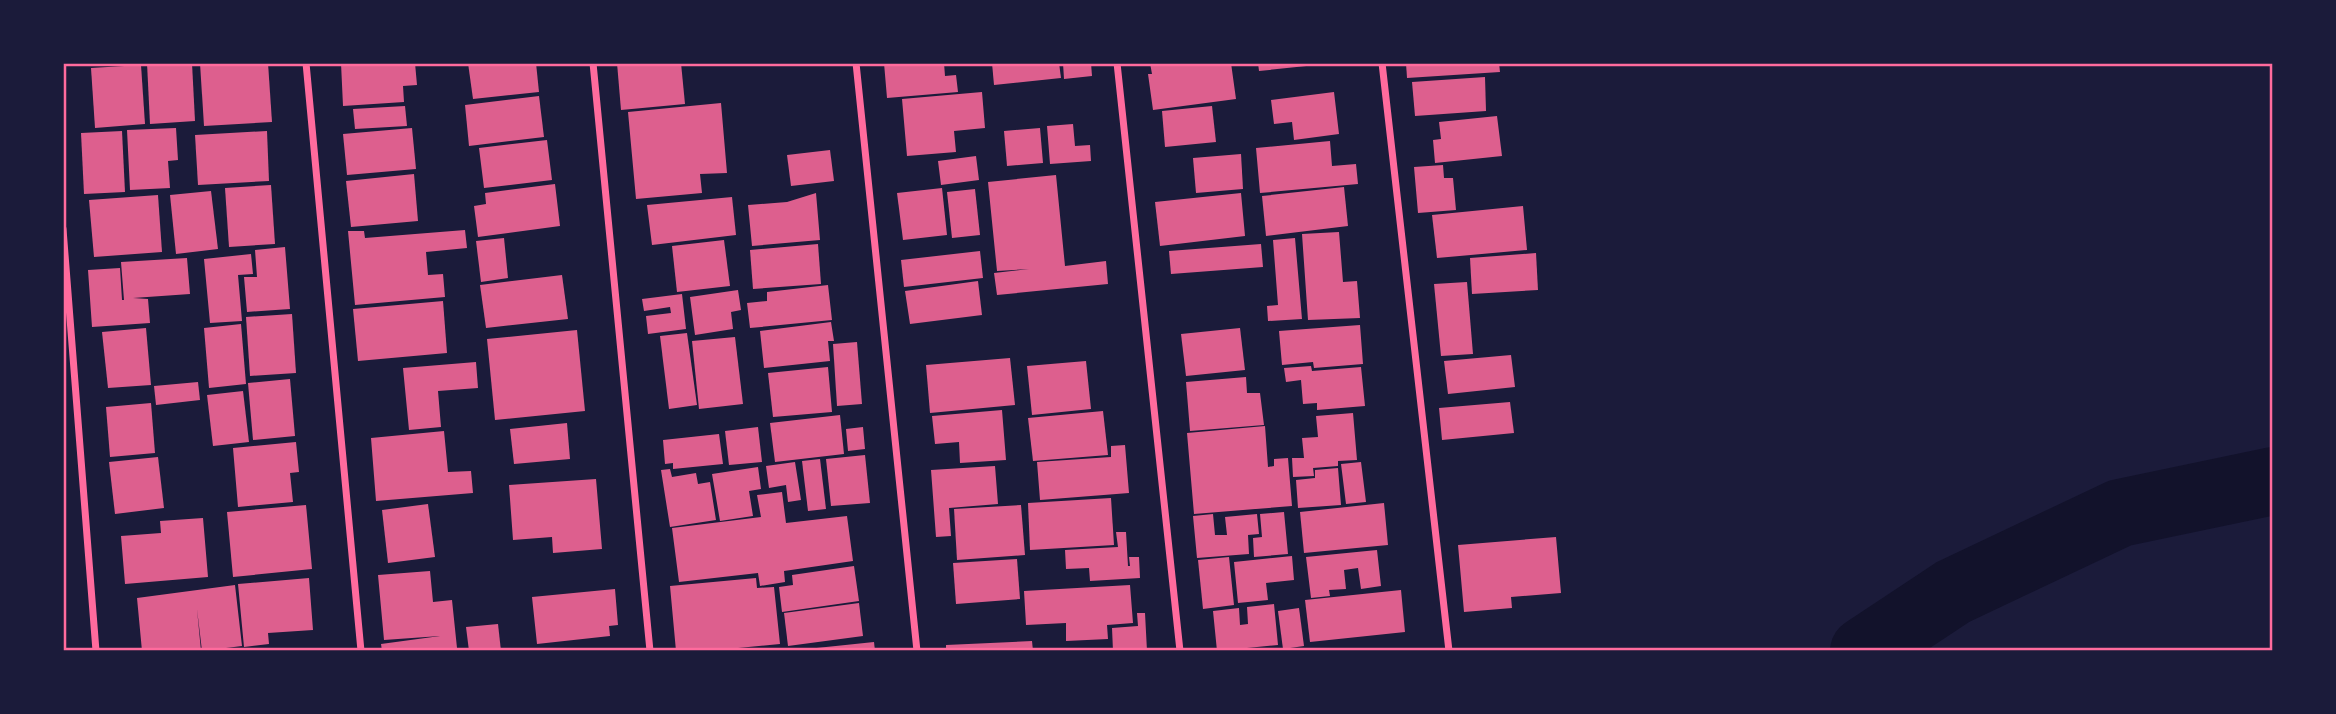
<svg xmlns="http://www.w3.org/2000/svg" width="2336" height="714" font-family="'Alegreya Sans',sans-serif">
  <style>
    .lines { fill: none; stroke-linecap: round; stroke-linejoin: round }
    .river { stroke: #12122b; stroke-width: 68 }
    .building { fill: #dd5f8e }
    .minor { stroke: #ff6b9d; stroke-width: 7 }
    .neatline { fill: none; stroke: #ff6b9d; stroke-width: 2.5 }
  </style>
  <rect width="100%" height="100%" fill="#1b1b3a"/>
  <g class="lines">
    <polyline class="river" points="1864,651 1953,592 2120,513 2273,481"/>
  </g>
  <g class="building">
    <polygon points="147,63 192,63 195,121 150,124"/>
    <polygon points="200,63 268,63 272,122 204,126"/>
    <polygon points="341,63 415,63 417,85 403,86 404,102 343,106"/>
    <polygon points="468,63 536,63 539,92 473,99"/>
    <polygon points="617,63 681,63 685,104 621,110"/>
    <polygon points="884,63 944,63 945,76 956,75 958,92 887,98"/>
    <polygon points="992,63 1059,63 1061,78 994,85"/>
    <polygon points="1063,63 1091,63 1092,76 1064,79"/>
    <polygon points="1150,63 1219,63 1219,65 1221,63 1231,63 1236,99 1153,110 1148,74 1152,74"/>
    <polygon points="1258,63 1316,63 1316,65 1259,71"/>
    <polygon points="1406,63 1499,63 1500,72 1407,78"/>
    <polygon points="141,65 145,124 95,128 91,68"/>
    <polygon points="1485,77 1486,111 1415,116 1412,82"/>
    <polygon points="982,92 985,128 954,131 956,152 907,156 902,99"/>
    <polygon points="1334,92 1339,134 1294,140 1292,122 1274,124 1271,100"/>
    <polygon points="539,96 544,137 469,146 465,105"/>
    <polygon points="721,103 727,173 700,174 702,193 636,199 628,112"/>
    <polygon points="405,106 407,126 355,129 353,109"/>
    <polygon points="1212,106 1216,142 1165,147 1162,111"/>
    <polygon points="1497,116 1502,156 1435,163 1433,140 1441,139 1439,122"/>
    <polygon points="1073,124 1075,146 1090,145 1091,161 1050,164 1047,126"/>
    <polygon points="176,128 178,160 168,161 170,188 130,190 127,130"/>
    <polygon points="412,128 416,169 347,175 343,134"/>
    <polygon points="1040,128 1043,163 1007,166 1004,131"/>
    <polygon points="122,131 125,192 84,194 81,133"/>
    <polygon points="267,131 269,181 198,185 195,135"/>
    <polygon points="547,140 552,180 484,188 479,148"/>
    <polygon points="1330,141 1332,166 1356,164 1358,184 1260,193 1256,148"/>
    <polygon points="830,150 834,181 791,186 787,155"/>
    <polygon points="1241,154 1243,189 1196,193 1193,158"/>
    <polygon points="976,156 979,180 941,185 938,161"/>
    <polygon points="1443,165 1444,178 1453,178 1456,210 1418,213 1414,167"/>
    <polygon points="414,174 418,221 351,227 346,181"/>
    <polygon points="1056,175 1065,266 1106,261 1108,284 997,295 994,273 1029,269 997,271 988,182"/>
    <polygon points="555,184 560,226 478,237 474,206 486,204 485,193"/>
    <polygon points="271,185 275,244 229,247 225,188"/>
    <polygon points="1344,187 1348,226 1266,236 1262,196"/>
    <polygon points="942,188 947,235 903,240 897,193"/>
    <polygon points="975,189 980,235 952,238 947,192"/>
    <polygon points="211,191 218,249 176,254 170,195"/>
    <polygon points="816,193 820,240 752,246 748,205 787,202"/>
    <polygon points="1241,193 1245,236 1160,246 1155,202"/>
    <polygon points="158,195 162,252 94,257 89,200"/>
    <polygon points="732,197 736,235 652,245 647,205"/>
    <polygon points="1523,206 1527,250 1437,258 1432,215"/>
    <polygon points="465,230 467,248 426,252 428,275 443,274 445,297 355,305 348,231 364,231 365,238"/>
    <polygon points="1339,232 1343,282 1357,281 1360,318 1308,320 1302,234"/>
    <polygon points="504,238 508,278 481,282 476,241"/>
    <polygon points="1295,238 1302,319 1268,321 1267,306 1278,305 1273,240"/>
    <polygon points="724,240 730,286 677,292 672,246"/>
    <polygon points="818,244 821,284 753,289 750,250"/>
    <polygon points="1261,244 1263,267 1171,274 1169,251"/>
    <polygon points="285,247 290,309 247,312 244,277 257,277 255,250"/>
    <polygon points="980,251 983,278 904,287 901,260"/>
    <polygon points="1536,253 1538,290 1472,294 1470,258"/>
    <polygon points="251,254 253,274 238,275 242,321 210,323 204,259"/>
    <polygon points="187,258 190,294 133,298 148,299 150,323 92,327 88,270 120,268 122,300 124,300 121,262"/>
    <polygon points="562,275 568,319 486,328 480,285"/>
    <polygon points="978,281 982,315 910,324 905,291"/>
    <polygon points="1467,282 1473,354 1441,356 1434,284"/>
    <polygon points="828,285 832,320 750,328 747,303 767,301 767,292"/>
    <polygon points="738,290 741,310 731,312 733,329 695,335 690,297"/>
    <polygon points="682,294 686,329 648,334 646,316 671,313 670,307 644,311 642,299"/>
    <polygon points="443,301 447,353 358,361 353,309"/>
    <polygon points="292,314 296,373 250,376 246,317"/>
    <polygon points="831,322 834,341 828,341 830,361 764,368 760,331"/>
    <polygon points="241,324 246,384 209,388 204,328"/>
    <polygon points="1360,325 1363,364 1314,368 1313,362 1282,365 1279,331"/>
    <polygon points="146,328 151,385 108,388 102,332"/>
    <polygon points="1240,328 1245,370 1186,376 1181,334"/>
    <polygon points="577,330 585,411 495,420 487,339"/>
    <polygon points="687,333 697,405 669,409 660,336"/>
    <polygon points="735,337 743,404 699,409 692,341"/>
    <polygon points="857,342 862,404 837,406 833,344"/>
    <polygon points="1511,355 1515,387 1448,394 1444,361"/>
    <polygon points="1010,358 1015,405 930,413 926,365"/>
    <polygon points="1086,361 1091,409 1032,415 1027,366"/>
    <polygon points="476,362 478,388 438,391 441,427 409,430 403,368"/>
    <polygon points="1311,366 1312,371 1361,367 1365,406 1317,410 1317,403 1303,404 1301,380 1286,382 1284,368"/>
    <polygon points="828,367 832,412 773,417 768,373"/>
    <polygon points="1246,377 1247,393 1260,393 1264,425 1190,431 1186,382"/>
    <polygon points="290,379 295,436 253,440 248,383"/>
    <polygon points="198,382 200,400 156,405 154,386"/>
    <polygon points="243,391 249,442 213,446 207,395"/>
    <polygon points="1510,402 1514,433 1442,440 1439,408"/>
    <polygon points="151,403 155,453 110,457 106,407"/>
    <polygon points="1002,410 1006,460 960,463 959,442 935,444 932,416"/>
    <polygon points="1103,411 1108,455 1033,461 1028,418"/>
    <polygon points="1353,413 1357,460 1338,461 1338,466 1313,468 1314,476 1293,477 1292,458 1304,458 1302,438 1318,437 1316,416"/>
    <polygon points="840,415 844,454 775,462 770,423"/>
    <polygon points="567,423 570,459 514,464 510,429"/>
    <polygon points="1265,426 1268,467 1274,466 1274,459 1288,458 1292,506 1194,514 1187,433"/>
    <polygon points="758,427 762,462 729,465 725,431"/>
    <polygon points="863,427 865,449 848,451 846,429"/>
    <polygon points="444,431 448,472 471,471 473,493 376,501 371,438"/>
    <polygon points="719,434 723,464 673,469 673,463 665,464 663,440"/>
    <polygon points="296,442 299,472 290,473 293,502 238,507 233,448"/>
    <polygon points="1125,445 1129,493 1040,500 1037,462 1111,457 1111,446"/>
    <polygon points="865,455 870,503 831,506 826,459"/>
    <polygon points="158,457 164,508 115,514 109,462"/>
    <polygon points="820,459 826,509 808,511 802,461"/>
    <polygon points="795,462 801,500 788,502 786,485 769,488 766,466"/>
    <polygon points="1361,462 1366,502 1346,504 1341,464"/>
    <polygon points="995,466 998,504 949,508 951,536 936,537 931,470"/>
    <polygon points="758,467 761,489 749,491 753,516 720,521 712,474"/>
    <polygon points="1338,468 1341,505 1298,508 1296,480 1315,478 1315,470"/>
    <polygon points="670,469 672,477 696,473 698,484 710,482 716,520 670,527 661,470"/>
    <polygon points="596,479 602,549 553,553 552,537 513,540 509,485"/>
    <polygon points="782,492 786,523 847,516 853,561 784,571 785,582 760,586 758,573 679,582 672,528 761,517 757,495"/>
    <polygon points="1111,498 1114,545 1030,550 1028,503"/>
    <polygon points="1384,503 1388,545 1304,553 1300,512"/>
    <polygon points="428,504 435,557 388,563 382,510"/>
    <polygon points="306,505 312,569 233,577 227,512"/>
    <polygon points="1021,505 1025,555 957,560 954,509"/>
    <polygon points="1284,512 1288,554 1254,557 1253,538 1262,537 1260,514"/>
    <polygon points="1213,514 1215,535 1227,535 1225,517 1257,514 1259,534 1248,535 1249,554 1197,558 1193,516"/>
    <polygon points="203,518 208,577 125,584 121,536 161,533 160,521"/>
    <polygon points="1116,532 1126,532 1128,566 1130,566 1129,557 1139,557 1140,578 1090,581 1089,568 1066,569 1065,550 1118,547"/>
    <polygon points="1556,537 1561,593 1511,597 1512,608 1464,612 1458,545"/>
    <polygon points="1377,550 1381,586 1361,589 1358,568 1344,570 1346,589 1329,590 1330,596 1311,598 1306,557"/>
    <polygon points="1292,556 1294,580 1266,583 1268,600 1238,603 1234,562"/>
    <polygon points="1229,557 1234,605 1203,609 1198,560"/>
    <polygon points="1017,559 1020,599 956,604 953,563"/>
    <polygon points="854,566 859,601 782,612 779,587 793,585 792,575"/>
    <polygon points="430,571 433,602 452,600 457,648 449,649 449,651 382,651 381,644 440,636 384,640 378,575"/>
    <polygon points="309,578 313,630 268,633 269,644 244,647 238,584"/>
    <polygon points="756,578 757,588 774,587 780,644 707,651 676,651 670,586"/>
    <polygon points="235,585 242,646 202,651 197,609 201,651 142,651 137,598"/>
    <polygon points="1130,585 1133,623 1107,625 1108,639 1066,641 1066,623 1026,625 1024,591"/>
    <polygon points="615,589 618,625 609,626 610,636 537,644 532,597"/>
    <polygon points="1401,590 1405,632 1310,642 1305,600"/>
    <polygon points="859,603 863,636 788,646 784,613"/>
    <polygon points="1274,604 1278,645 1217,651 1213,611 1239,608 1240,625 1248,624 1247,607"/>
    <polygon points="1299,608 1304,646 1283,649 1278,611"/>
    <polygon points="1137,613 1145,613 1147,651 1113,651 1112,628 1138,626"/>
    <polygon points="498,624 501,651 469,651 466,627"/>
    <polygon points="1032,641 1033,651 946,651 946,645"/>
    <polygon points="874,642 875,651 807,651 807,649"/>
  </g>
  <g class="lines">
    <g class="minor">
      <polyline points="306,63 361,651"/>
      <polyline points="593,63 650,651"/>
      <polyline points="856,63 917,651"/>
      <polyline points="1117,63 1180,651"/>
      <polyline points="1382,63 1449,651"/>
      <polyline points="63,229 96,651"/>
    </g>
  </g>
  <rect width="2336" height="714" fill="none" stroke="#1b1b3a" stroke-width="130"/>
  <rect x="65" y="65" width="2206" height="584" class="neatline"/>
</svg>
